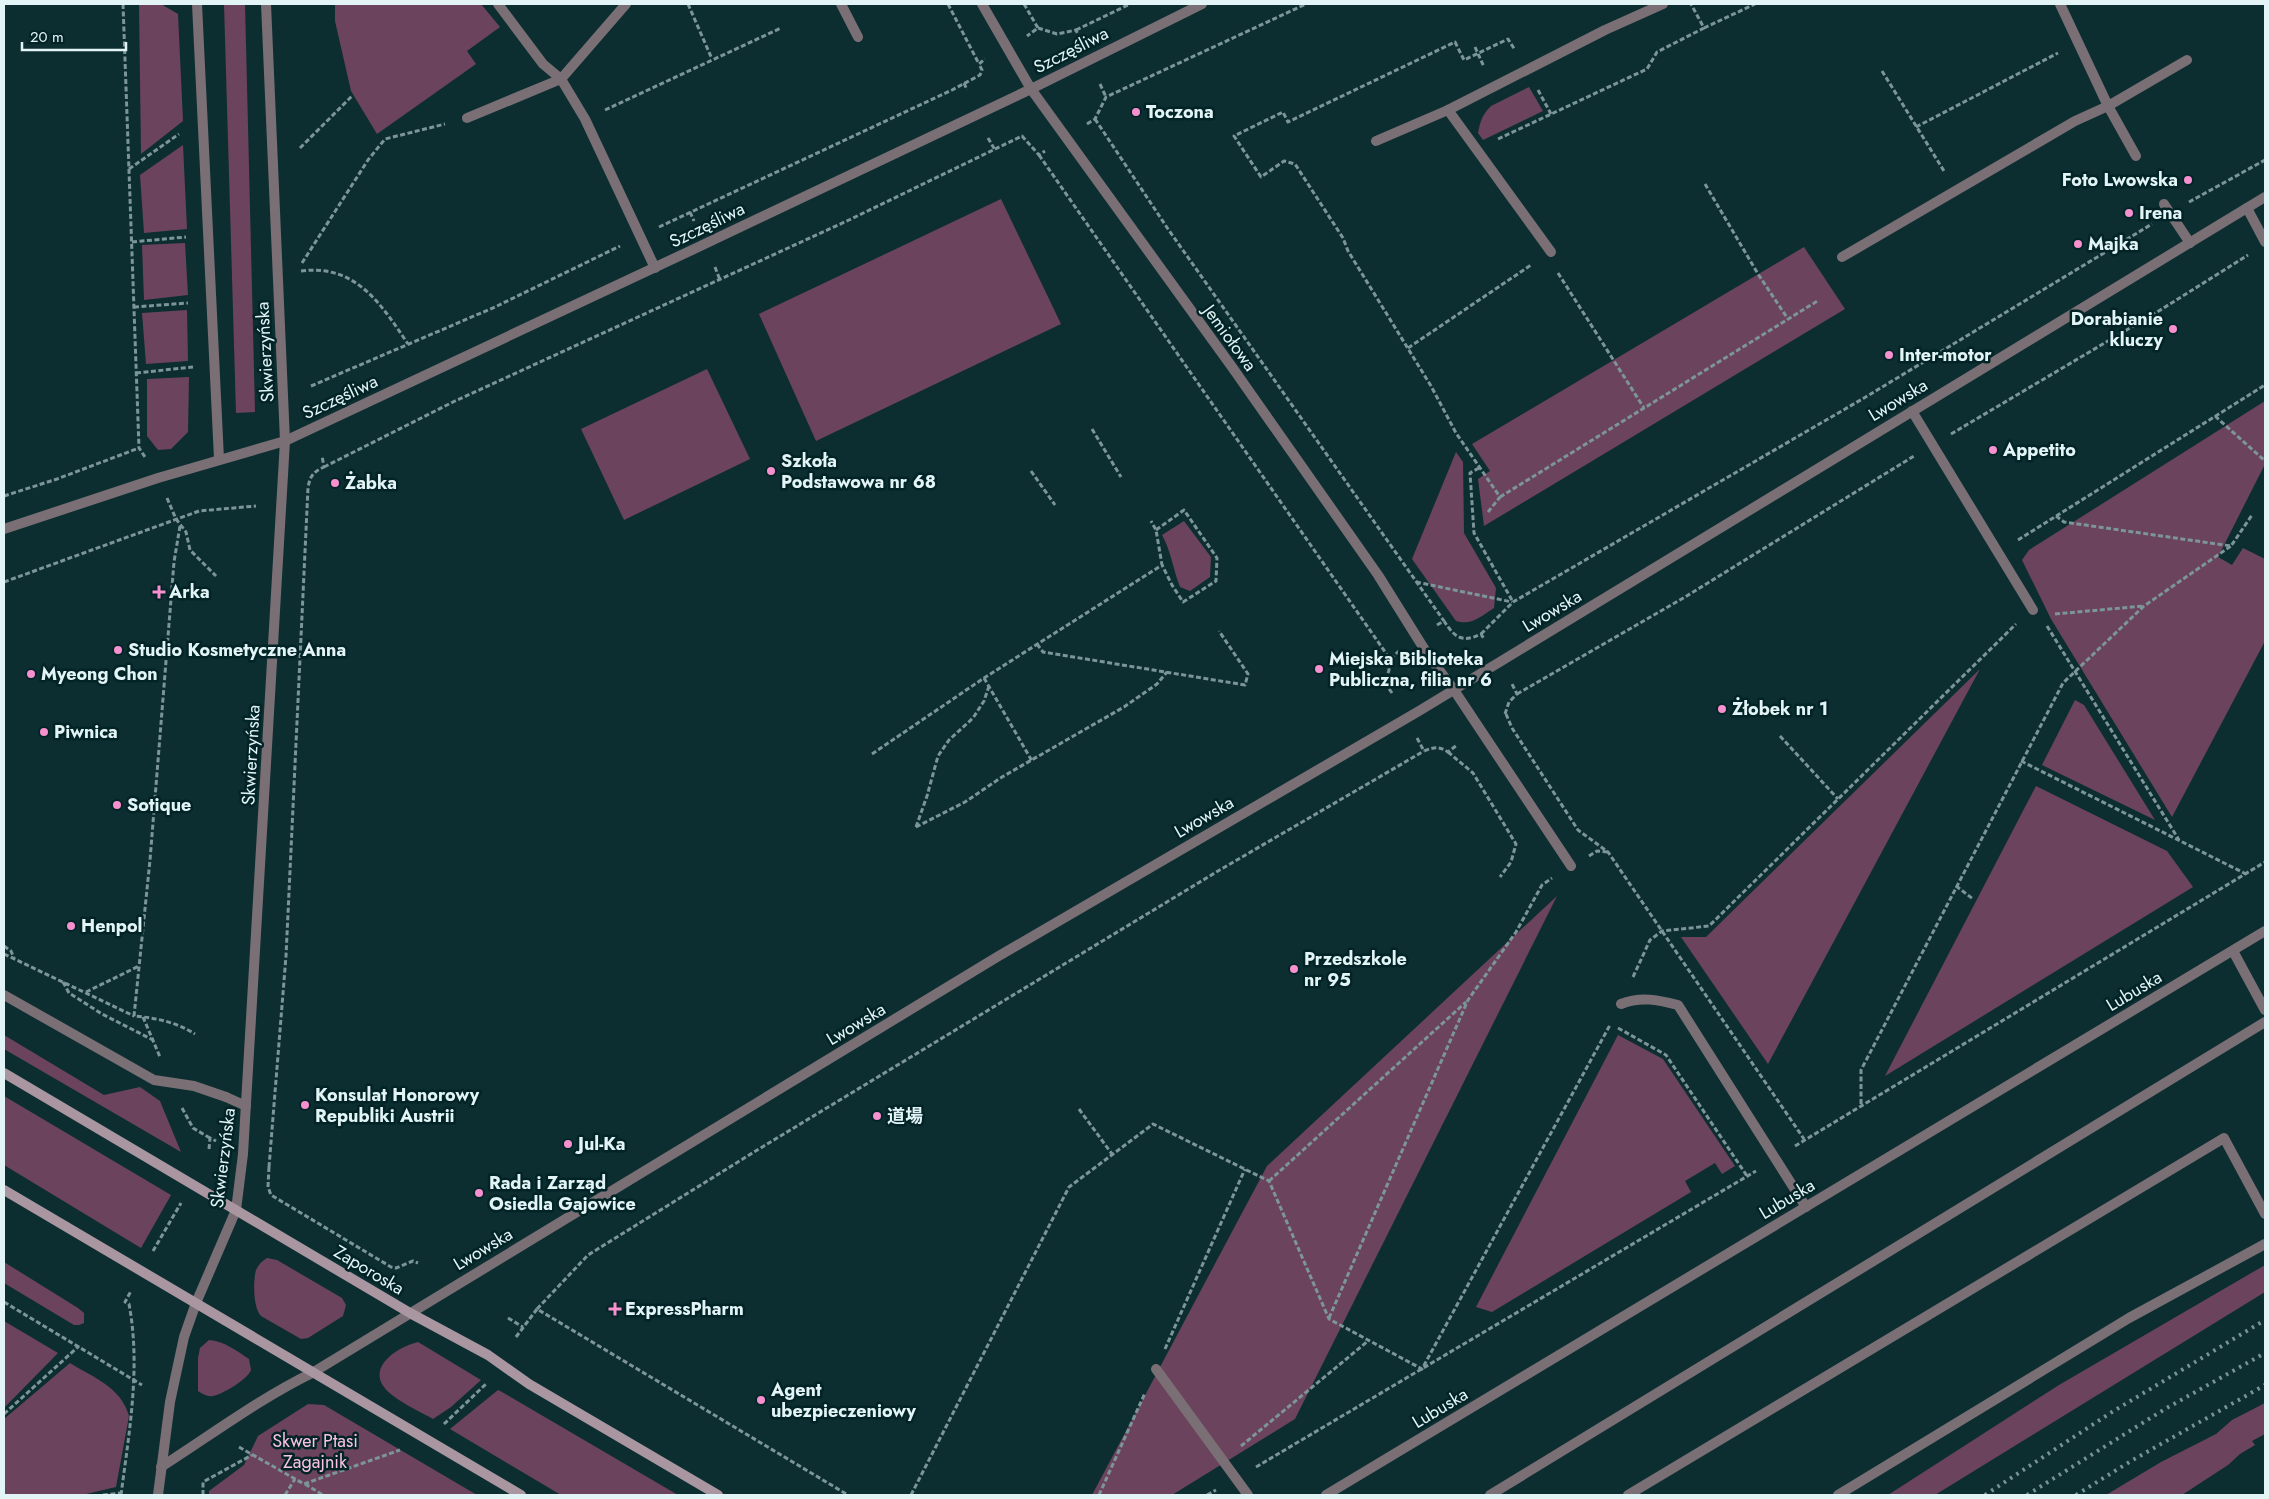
<svg xmlns="http://www.w3.org/2000/svg" width="2269" height="1499" font-family="Jost,'Noto Sans SC',sans-serif">
  <style>
    .green { fill: #6c435c }
    .lines { fill: none; stroke-linecap: round; stroke-linejoin: round }
    .path { stroke: #7c9598; stroke-width: 3; stroke-dasharray: 5 2.5; stroke-linecap: butt }
    .service { stroke: #7a6f75; stroke-width: 10 }
    .minor { stroke: #7a6f75; stroke-width: 10 }
    .secondary { stroke: #a996a0; stroke-width: 10 }
    .rail { stroke: #799395; stroke-width: 4; stroke-dasharray: 2.5 5; stroke-linecap: butt }
    .poi-dot { fill: #f690cf; stroke: #022427; stroke-width: 2 }
    .labels { text-anchor: middle; dominant-baseline: central; stroke-width: 5; stroke-linejoin: round; paint-order: stroke }
    .street-label { font-size: 18px; fill: #e2f4f6; stroke: #022427 }
    .poi-label { font-size: 18px; font-weight: bold; fill: #e2f4f6; stroke: #022427; text-anchor: start }
    .park-label { font-size: 18px; fill: #fbc2e3; stroke: #022427 }
  </style>
  <rect width="100%" height="100%" fill="#0c2e31"/>
  <g class="green">
    <polygon points="139,4 161,4 178,14 183,121 141,154"/>
    <polygon points="224,4 245,4 255,412 236,413"/>
    <polygon points="335,4 481,4 500,27 467,51 476,64 377,134 351,91 335,21"/>
    <path d="M1529,87L1543,111L1483,140L1478,133C1480,122 1482,115 1491,106Z"/>
    <polygon points="183,145 187,229 144,233 140,175"/>
    <polygon points="1001,199 1061,324 816,441 759,314"/>
    <polygon points="185,243 188,295 144,300 142,245"/>
    <polygon points="1804,247 1845,309 1484,526 1478,479 1490,471 1472,444"/>
    <polygon points="187,310 188,361 146,364 142,313"/>
    <polygon points="707,369 750,459 624,520 581,429"/>
    <polygon points="189,377 188,432 171,449 158,450 147,436 147,379"/>
    <polygon points="2265,401 2265,464 2218,557 2232,565 2243,548 2265,559 2265,641 2172,817 2051,619 2022,560 2029,550"/>
    <path d="M1456,452L1463,462L1464,533L1496,588L1494,608C1481,616 1472,626 1456,621L1412,559Z"/>
    <path d="M1184,521L1211,557L1210,577L1190,591L1180,587C1173,569 1171,551 1162,535Z"/>
    <polygon points="1980,669 1768,1064 1681,937 1706,937"/>
    <polygon points="2075,700 2084,705 2155,820 2042,765"/>
    <polygon points="2036,786 2167,851 2193,887 1885,1076"/>
    <polygon points="1557,896 1295,1419 1172,1495 1092,1495 1267,1166"/>
    <polygon points="4,1035 104,1095 140,1087 160,1101 181,1152 4,1049"/>
    <polygon points="1618,1035 1663,1059 1735,1166 1722,1174 1715,1163 1685,1181 1691,1192 1492,1312 1476,1307"/>
    <polygon points="4,1096 171,1195 141,1248 4,1165"/>
    <path d="M267,1258L277,1260L342,1298L346,1305L343,1316L308,1338L301,1339L261,1316C253,1308 253,1281 256,1270C258,1265 262,1261 267,1258Z"/>
    <polygon points="4,1262 78,1308 84,1313 84,1323 79,1325 74,1325 4,1283"/>
    <polygon points="2265,1265 2265,1292 1935,1495 1888,1495 2059,1385"/>
    <polygon points="4,1321 58,1353 4,1408"/>
    <path d="M209,1340C224,1341 237,1351 249,1359L251,1370C247,1380 223,1394 213,1396C207,1397 203,1394 198,1391V1358L200,1348Z"/>
    <path d="M418,1342L481,1380L451,1407L433,1419C421,1412 392,1399 384,1387C368,1364 401,1346 418,1342Z"/>
    <path d="M70,1363C94,1378 121,1387 129,1416L116,1487L82,1495H4V1419Z"/>
    <polygon points="498,1390 502,1392 678,1495 561,1495 450,1429"/>
    <polygon points="2265,1403 2265,1434 2252,1441 2255,1445 2240,1454 2228,1465 2182,1495 2106,1495 2161,1462 2216,1434 2232,1420"/>
    <polygon points="308,1404 324,1405 477,1495 209,1495 209,1491 244,1465 258,1436"/>
  </g>
  <g class="lines">
    <g class="path">
      <polyline points="123,4 139,448 145,457"/>
      <polyline points="688,4 712,59"/>
      <polyline points="948,4 979,64"/>
      <polyline points="1024,4 1038,28 1027,36"/>
      <polyline points="1038,28 1057,34 1076,30 1079,37"/>
      <polyline points="1704,28 1755,4"/>
      <polyline points="1076,30 1130,4"/>
      <polyline points="1475,47 1484,67"/>
      <polyline points="1882,71 1944,171"/>
      <polyline points="964,83 967,90"/>
      <polyline points="1100,84 1106,97"/>
      <polyline points="1538,90 1551,114"/>
      <polyline points="605,110 781,28"/>
      <polyline points="1095,119 1168,229 1444,621"/>
      <polyline points="1087,124 1095,119 1106,97 1306,4"/>
      <polyline points="1916,127 2058,53"/>
      <polyline points="988,138 995,150"/>
      <polyline points="1498,139 1647,69 1657,52 1704,28 1691,4"/>
      <polyline points="300,148 353,95"/>
      <polyline points="1039,155 1390,659"/>
      <polyline points="129,169 179,134"/>
      <polyline points="1705,184 1758,274 1788,319"/>
      <polyline points="2189,202 2265,160"/>
      <polyline points="690,212 694,221"/>
      <polyline points="659,227 952,90 980,75 982,70 979,64 985,59"/>
      <polyline points="132,242 186,237"/>
      <polyline points="302,263 368,160 385,139 445,124"/>
      <polyline points="715,267 720,280"/>
      <path d="M301,271C356,264 381,304 408,344"/>
      <polyline points="1558,273 1644,408"/>
      <polyline points="134,307 188,303"/>
      <polyline points="1408,348 1531,265"/>
      <polyline points="136,373 193,367"/>
      <polyline points="311,386 495,307 620,246"/>
      <polyline points="2215,416 2265,461"/>
      <polyline points="1092,429 1121,477"/>
      <polyline points="1951,434 2162,309 2248,255"/>
      <polyline points="324,467 453,402 849,220 1022,136 1039,155 1045,151"/>
      <polyline points="1479,468 1470,473 1474,533 1513,602"/>
      <polyline points="1031,471 1055,505"/>
      <polyline points="4,496 57,479 139,448"/>
      <polyline points="1500,497 1819,300"/>
      <polyline points="167,498 176,519 186,532 190,550 216,576"/>
      <polyline points="1488,512 1500,497 1456,433 1431,386 1348,251 1343,238 1295,164 1284,161 1261,177 1234,136 1283,112 1288,122 1455,42 1464,60 1508,39 1515,50"/>
      <polyline points="2056,516 2064,522 2231,546 2252,515"/>
      <path d="M180,526L174,562L150,860L134,1016C156,1018 176,1022 195,1034"/>
      <polyline points="1156,530 1184,510 1217,558 1216,581 1183,602 1172,585 1162,565"/>
      <polyline points="2018,540 2265,385"/>
      <polyline points="4,582 199,511 256,506"/>
      <polyline points="1416,582 1512,602"/>
      <polyline points="2055,614 2144,606"/>
      <path d="M1437,625L1444,621C1455,638 1462,643 1481,634L1484,639"/>
      <polyline points="2047,626 2179,840"/>
      <polyline points="1481,634 1513,602 1864,398 2152,224"/>
      <polyline points="1037,644 1043,652 1245,685 1248,674 1219,631"/>
      <polyline points="984,678 1032,761"/>
      <polyline points="1392,693 1385,683 1389,670 1389,660 1399,651"/>
      <polyline points="1517,694 1685,597 1914,456"/>
      <polyline points="1505,714 1509,702 1517,694 1511,682"/>
      <polyline points="1506,714 1512,728 1578,830 1608,852 1804,1139"/>
      <polyline points="1780,736 1838,799"/>
      <path d="M1417,738L1424,751C1434,747 1439,746 1448,752L1457,745"/>
      <polyline points="1448,752 1473,773 1516,844 1511,862 1500,877"/>
      <polyline points="872,754 984,678 1162,565 1156,530 1151,521"/>
      <polyline points="2021,761 2246,874"/>
      <polyline points="916,827 965,802 1002,777 1124,707 1157,684 1167,672"/>
      <polyline points="916,827 927,796 938,756 949,740 973,718 984,701 989,686"/>
      <polyline points="1589,856 1597,851 1608,852"/>
      <polyline points="1956,886 1973,899"/>
      <polyline points="4,946 11,951 14,958"/>
      <polyline points="4,954 134,1016"/>
      <polyline points="1633,977 1650,940 1662,931 1709,926 2016,624"/>
      <polyline points="63,982 69,993 102,1014 153,1040"/>
      <polyline points="86,992 139,966"/>
      <polyline points="143,1017 160,1057"/>
      <polyline points="1618,1028 1666,1055 1747,1176"/>
      <polyline points="1861,1104 1861,1070 2063,683 2144,606 2231,546"/>
      <polyline points="182,1108 193,1128 210,1138"/>
      <polyline points="1079,1109 1112,1154"/>
      <polyline points="1795,1146 2265,862"/>
      <polyline points="209,1149 210,1138 216,1141"/>
      <path d="M269,1167L286,956L308,488C310,476 313,472 324,467L322,456"/>
      <polyline points="269,1167 268,1187 271,1195 391,1267 396,1268 413,1261 418,1263"/>
      <polyline points="1269,1181 1466,1002"/>
      <polyline points="153,1251 181,1203"/>
      <polyline points="4,1302 142,1385"/>
      <polyline points="537,1309 588,1255 754,1152 1218,871 1424,751"/>
      <polyline points="508,1318 523,1327"/>
      <polyline points="1329,1318 1468,1000 1516,932 1542,885 1552,878"/>
      <polyline points="516,1337 537,1309 848,1495"/>
      <polyline points="1165,1349 1245,1169"/>
      <polyline points="4,1414 79,1346"/>
      <polyline points="444,1424 487,1383"/>
      <polyline points="1241,1446 1368,1341"/>
      <polyline points="239,1447 304,1484 400,1450"/>
      <polyline points="1256,1467 1756,1171"/>
      <polyline points="305,1484 323,1495"/>
      <polyline points="103,1495 121,1493"/>
      <path d="M121,1495C129,1433 141,1367 129,1304L125,1302L131,1291"/>
      <polyline points="203,1495 203,1482 252,1455"/>
      <polyline points="285,1495 295,1479"/>
      <polyline points="911,1495 1069,1187 1153,1124 1269,1181 1329,1319 1422,1369 1610,1025"/>
      <polyline points="1099,1495 1145,1393"/>
      <polyline points="1207,1495 1216,1490"/>
    </g>
    <g class="service">
      <polyline points="626,4 561,79 585,119 655,268"/>
      <polyline points="841,4 858,37"/>
      <polyline points="2060,4 2108,106 2136,156"/>
      <polyline points="1448,110 1551,252"/>
      <polyline points="467,118 561,79 543,64 498,4"/>
      <polyline points="1376,141 1448,110 1605,30 1663,4"/>
      <polyline points="2164,204 2190,243"/>
      <polyline points="2247,208 2265,242"/>
      <polyline points="1842,257 2075,121 2108,106 2187,60"/>
      <polyline points="1912,411 2033,610"/>
      <polyline points="1454,690 1571,866"/>
      <polyline points="2233,951 2265,1010"/>
      <path d="M1621,1004C1641,996 1658,1000 1678,1005L1806,1207"/>
      <polyline points="226,1097 246,1106"/>
      <polyline points="1156,1369 1248,1495"/>
      <polyline points="1490,1495 2265,1022"/>
      <polyline points="1628,1495 2224,1138 2265,1214"/>
      <polyline points="1838,1495 2129,1318 2265,1244"/>
    </g>
    <g class="minor">
      <polyline points="197,4 219,459"/>
      <polyline points="982,4 1031,89 1232,367 1378,575 1428,655 1454,690"/>
      <polyline points="4,529 158,478 285,441 692,250 1031,89 1202,4"/>
      <polyline points="4,995 154,1080 194,1086 226,1097"/>
      <path d="M161,1467C211,1435 259,1399 312,1373L997,957L1419,711L2265,197"/>
      <polyline points="158,1495 170,1402 184,1337 196,1303 236,1210 243,1154 285,441 266,4"/>
      <polyline points="1326,1495 2265,931"/>
    </g>
    <g class="secondary">
      <polyline points="4,1073 410,1313 488,1355 529,1384 718,1495"/>
      <polyline points="4,1190 521,1495"/>
    </g>
    <g class="rail">
      <polyline points="1985,1495 2112,1412 2265,1320"/>
      <polyline points="2027,1495 2165,1409 2265,1353"/>
      <polyline points="2076,1495 2131,1461 2265,1385"/>
    </g>
  </g>
  <g class="poi-dot">
    <circle cx="1136" cy="112" r="5"/>
    <circle cx="2188" cy="180" r="5"/>
    <circle cx="2129" cy="213" r="5"/>
    <circle cx="2078" cy="244" r="5"/>
    <circle cx="2173" cy="329" r="5"/>
    <circle cx="1889" cy="355" r="5"/>
    <circle cx="1993" cy="450" r="5"/>
    <circle cx="771" cy="471" r="5"/>
    <circle cx="335" cy="483" r="5"/>
    <path d="M156.5 584.5h5v5h5v5h-5v5h-5v-5h-5v-5h5z"/>
    <circle cx="118" cy="650" r="5"/>
    <circle cx="1319" cy="669" r="5"/>
    <circle cx="31" cy="674" r="5"/>
    <circle cx="1722" cy="709" r="5"/>
    <circle cx="44" cy="732" r="5"/>
    <circle cx="117" cy="805" r="5"/>
    <circle cx="71" cy="926" r="5"/>
    <circle cx="1294" cy="969" r="5"/>
    <circle cx="305" cy="1105" r="5"/>
    <circle cx="877" cy="1116" r="5"/>
    <circle cx="568" cy="1144" r="5"/>
    <circle cx="479" cy="1193" r="5"/>
    <path d="M612.5 1301.5h5v5h5v5h-5v5h-5v-5h-5v-5h5z"/>
    <circle cx="761" cy="1400" r="5"/>
  </g>
  <g class="labels">
    <g class="street-label">
      <text transform="translate(1071 50) rotate(-27)">Szczęśliwa</text>
      <text transform="translate(707 225) rotate(-26)">Szczęśliwa</text>
      <text transform="translate(1230 338) rotate(54)">Jemiołowa</text>
      <text transform="translate(265 352) rotate(-93)">Skwierzyńska</text>
      <text transform="translate(340 397) rotate(-25)">Szczęśliwa</text>
      <text transform="translate(1898 400) rotate(-31)">Lwowska</text>
      <text transform="translate(1552 611) rotate(-31)">Lwowska</text>
      <text transform="translate(251 755) rotate(-87)">Skwierzyńska</text>
      <text transform="translate(1204 817) rotate(-30)">Lwowska</text>
      <text transform="translate(2134 991) rotate(-31)">Lubuska</text>
      <text transform="translate(856 1024) rotate(-31)">Lwowska</text>
      <text transform="translate(223 1158) rotate(-83)">Skwierzyńska</text>
      <text transform="translate(1787 1199) rotate(-31)">Lubuska</text>
      <text transform="translate(483 1249) rotate(-31)">Lwowska</text>
      <text transform="translate(369 1270) rotate(31)">Zaporoska</text>
      <text transform="translate(1440 1408) rotate(-31)">Lubuska</text>
    </g>
    <g class="poi-label">
      <text x="1146" y="112">Toczona</text>
      <text x="2178" y="180" text-anchor="end">Foto Lwowska</text>
      <text x="2139" y="213">Irena</text>
      <text x="2088" y="244">Majka</text>
      <text x="2163" y="319" text-anchor="end">Dorabianie<tspan x="2163" dy="21">kluczy</tspan></text>
      <text x="1899" y="355">Inter-motor</text>
      <text x="2003" y="450">Appetito</text>
      <text x="781" y="461">Szkoła<tspan x="781" dy="21">Podstawowa nr 68</tspan></text>
      <text x="345" y="483">Żabka</text>
      <text x="169" y="592">Arka</text>
      <text x="128" y="650">Studio Kosmetyczne Anna</text>
      <text x="1329" y="659">Miejska Biblioteka<tspan x="1329" dy="21">Publiczna, filia nr 6</tspan></text>
      <text x="41" y="674">Myeong Chon</text>
      <text x="1732" y="709">Żłobek nr 1</text>
      <text x="54" y="732">Piwnica</text>
      <text x="127" y="805">Sotique</text>
      <text x="81" y="926">Henpol</text>
      <text x="1304" y="959">Przedszkole<tspan x="1304" dy="21">nr 95</tspan></text>
      <text x="315" y="1095">Konsulat Honorowy<tspan x="315" dy="21">Republiki Austrii</tspan></text>
      <text x="887" y="1116">道場</text>
      <text x="578" y="1144">Jul-Ka</text>
      <text x="489" y="1183">Rada i Zarząd<tspan x="489" dy="21">Osiedla Gajowice</tspan></text>
      <text x="625" y="1309">ExpressPharm</text>
      <text x="771" y="1390">Agent<tspan x="771" dy="21">ubezpieczeniowy</tspan></text>
    </g>
    <g class="park-label">
      <text x="315" y="1441">Skwer Ptasi<tspan x="315" dy="21">Zagajnik</tspan></text>
    </g>
  </g>
  <rect width="2269" height="1499" fill="none" stroke="#e2f4f6" stroke-width="10"/>
  <path d="M22 42v8h104v-8" fill="none" stroke="#e2f4f6" stroke-width="2.5"/>
  <text x="30" y="42" font-size="15" fill="#e2f4f6" stroke="#022427" stroke-width="4" paint-order="stroke">20 m</text>
</svg>
